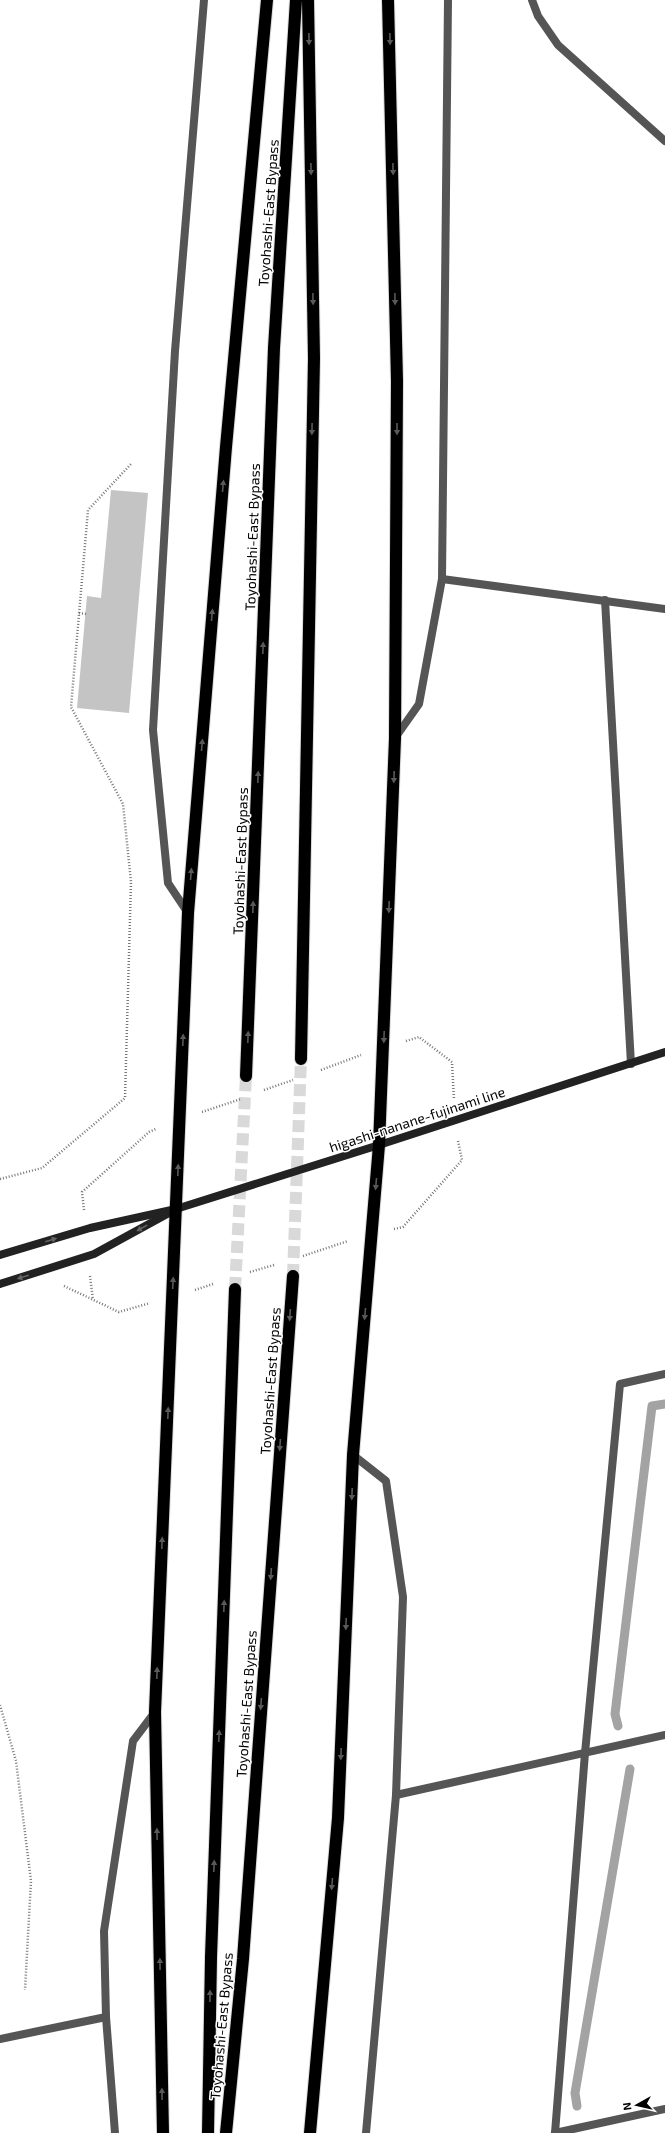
<svg xmlns="http://www.w3.org/2000/svg" width="665" height="2133" font-family="'Exo 2',sans-serif">
  <style>
    .lines { fill: none; stroke-linecap: round; stroke-linejoin: round }
    .stream { stroke: #a3a3a3; stroke-width: 9 }
    .building { fill: #c4c4c4 }
    .highway-tunnel { stroke: #d9d9d9; stroke-width: 12; stroke-dasharray: 12 6; stroke-linecap: butt }
    .highway-casing { stroke: #dbdbdb; stroke-width: 14 }
    .path { stroke: #777; stroke-width: 2.5; stroke-dasharray: 1 2; stroke-linecap: butt }
    .street { stroke: #555; stroke-width: 8 }
    .secondary { stroke: #222; stroke-width: 8 }
    .highway { stroke: #000; stroke-width: 12 }
    .oneway { fill: #595959 }
    .oneway2 { fill: #646464 }
    .labels { text-anchor: middle; dominant-baseline: central; stroke-width: 3; stroke-linejoin: round; paint-order: stroke }
    .street-label { font-size: 14px; fill: #000; stroke: #fff }
  </style>
  <rect width="100%" height="100%" fill="#fff"/>
  <g class="lines">
    <g class="stream">
      <polyline points="618,1726 615,1714 652,1406 665,1404"/>
      <polyline points="577,2106 575,2093 630,1769"/>
    </g>
  </g>
  <polygon class="building" points="111,490 148,493 129,713 77,708 87,596 101,598"/>
  <g class="lines">
    <g class="highway-tunnel">
      <polyline points="293,1276 301,1059"/>
      <polyline points="235,1289 246,1076"/>
    </g>
    <g class="highway-casing">
      <g id="highway">
        <polyline points="301,1059 314,358 308,0"/>
        <polyline points="246,1076 274,348 296,0"/>
        <polyline points="163,2133 155,1712 188,913 226,447 267,0"/>
        <polyline points="208,2133 211,1957 235,1289"/>
        <polyline points="226,2133 243,1959 293,1276"/>
        <polyline points="310,2133 338,1818 353,1455 379,1145 395,738 397,381 388,0"/>
      </g>
    </g>
    <g class="path">
      <polyline points="79,613 86,614"/>
      <polyline points="406,1041 419,1037 452,1062 454,1100"/>
      <polyline points="321,1070 361,1055"/>
      <polyline points="264,1090 293,1080"/>
      <polyline points="202,1112 241,1099"/>
      <polyline points="0,1179 42,1168 125,1098 131,882 123,804 71,707 88,510 131,464"/>
      <polyline points="84,1210 82,1192 149,1132 156,1129"/>
      <polyline points="394,1229 403,1227 462,1160 458,1141"/>
      <polyline points="303,1256 348,1241"/>
      <polyline points="250,1272 274,1265"/>
      <polyline points="90,1276 93,1300"/>
      <polyline points="64,1286 119,1312 150,1303"/>
      <polyline points="195,1290 213,1284"/>
      <polyline points="0,1705 16,1761 31,1881 25,1990"/>
    </g>
    <g class="street">
      <polyline points="532,0 538,16 558,45 665,141"/>
      <polyline points="442,579 665,609"/>
      <polyline points="605,600 631,1064"/>
      <polyline points="395,738 419,704 442,579 448,0"/>
      <polyline points="188,913 168,883 153,730 175,351 204,0"/>
      <polyline points="353,1455 386,1481 403,1597 396,1795 366,2133"/>
      <polyline points="396,1795 665,1735"/>
      <polyline points="0,2039 106,2017"/>
      <polyline points="115,2133 106,2017 104,1931 133,1741 155,1712"/>
      <polyline points="555,2133 585,1753 620,1384 665,1374"/>
      <polyline points="555,2133 665,2109"/>
    </g>
    <g class="secondary">
      <polyline points="0,1255 90,1228 176,1209 379,1145 665,1052"/>
      <polyline points="0,1284 94,1254 169,1213"/>
    </g>
    <use href="#highway" class="highway"/>
  </g>
  <defs><path id="oneway-solid" d="M-6-.8H1V-3.2L6.5 0L1 3.2V.8H-6Z"/></defs>
  <g class="oneway">
    <use href="#oneway-solid" transform="translate(309 39) rotate(89)"/>
    <use href="#oneway-solid" transform="translate(390 39) rotate(89)"/>
    <use href="#oneway-solid" transform="translate(311 169) rotate(89)"/>
    <use href="#oneway-solid" transform="translate(393 169) rotate(89)"/>
    <use href="#oneway-solid" transform="translate(313 299) rotate(89)"/>
    <use href="#oneway-solid" transform="translate(395 299) rotate(89)"/>
    <use href="#oneway-solid" transform="translate(312 429) rotate(91)"/>
    <use href="#oneway-solid" transform="translate(397 429) rotate(90)"/>
    <use href="#oneway-solid" transform="translate(223 486) rotate(-85)"/>
    <use href="#oneway-solid" transform="translate(212 615) rotate(-85)"/>
    <use href="#oneway-solid" transform="translate(263 648) rotate(-88)"/>
    <use href="#oneway-solid" transform="translate(202 745) rotate(-85)"/>
    <use href="#oneway-solid" transform="translate(258 777) rotate(-88)"/>
    <use href="#oneway-solid" transform="translate(394 777) rotate(92)"/>
    <use href="#oneway-solid" transform="translate(191 874) rotate(-85)"/>
    <use href="#oneway-solid" transform="translate(253 907) rotate(-88)"/>
    <use href="#oneway-solid" transform="translate(389 907) rotate(92)"/>
    <use href="#oneway-solid" transform="translate(248 1037) rotate(-88)"/>
    <use href="#oneway-solid" transform="translate(384 1037) rotate(92)"/>
    <use href="#oneway-solid" transform="translate(183 1040) rotate(-88)"/>
    <use href="#oneway-solid" transform="translate(178 1170) rotate(-88)"/>
    <use href="#oneway-solid" transform="translate(376 1184) rotate(95)"/>
    <use href="#oneway-solid" transform="translate(173 1283) rotate(-87)"/>
    <use href="#oneway-solid" transform="translate(365 1314) rotate(95)"/>
    <use href="#oneway-solid" transform="translate(290 1315) rotate(94)"/>
    <use href="#oneway-solid" transform="translate(168 1413) rotate(-88)"/>
    <use href="#oneway-solid" transform="translate(280 1445) rotate(94)"/>
    <use href="#oneway-solid" transform="translate(352 1494) rotate(92)"/>
    <use href="#oneway-solid" transform="translate(162 1543) rotate(-88)"/>
    <use href="#oneway-solid" transform="translate(271 1574) rotate(94)"/>
    <use href="#oneway-solid" transform="translate(224 1606) rotate(-88)"/>
    <use href="#oneway-solid" transform="translate(346 1624) rotate(92)"/>
    <use href="#oneway-solid" transform="translate(157 1673) rotate(-88)"/>
    <use href="#oneway-solid" transform="translate(261 1704) rotate(94)"/>
    <use href="#oneway-solid" transform="translate(219 1736) rotate(-88)"/>
    <use href="#oneway-solid" transform="translate(341 1754) rotate(92)"/>
    <use href="#oneway-solid" transform="translate(157 1834) rotate(-91)"/>
    <use href="#oneway-solid" transform="translate(214 1866) rotate(-88)"/>
    <use href="#oneway-solid" transform="translate(332 1884) rotate(95)"/>
    <use href="#oneway-solid" transform="translate(160 1964) rotate(-91)"/>
    <use href="#oneway-solid" transform="translate(210 1996) rotate(-89)"/>
    <use href="#oneway-solid" transform="translate(162 2094) rotate(-91)"/>
  </g>
  <g class="oneway2">
    <use href="#oneway-solid" transform="translate(142 1228) rotate(151)"/>
    <use href="#oneway-solid" transform="translate(51 1240) rotate(-17)"/>
    <use href="#oneway-solid" transform="translate(23 1277) rotate(163)"/>
  </g>
  <g class="labels">
    <g class="street-label">
      <text transform="translate(268 213) rotate(-86)">Toyohashi-East Bypass</text>
      <text transform="translate(252 537) rotate(-88)">Toyohashi-East Bypass</text>
      <text transform="translate(240 861) rotate(-88)">Toyohashi-East Bypass</text>
      <text transform="translate(417 1119) rotate(-18)">higashi-nanane-fujinami line</text>
      <text transform="translate(270 1381) rotate(-86)">Toyohashi-East Bypass</text>
      <text transform="translate(246 1704) rotate(-86)">Toyohashi-East Bypass</text>
      <text transform="translate(221 2026) rotate(-85)">Toyohashi-East Bypass</text>
    </g>
  </g>
  <g transform="translate(637 2105) rotate(262)" stroke="#ffffff" stroke-width="3" paint-order="stroke">
  <path d="M0-3L7 15L0 10L-7 15Z" fill="#000000"/>
  <text y="-6" font-size="11" font-weight="bold" text-anchor="middle" fill="#000000">N</text>
  </g>
</svg>
